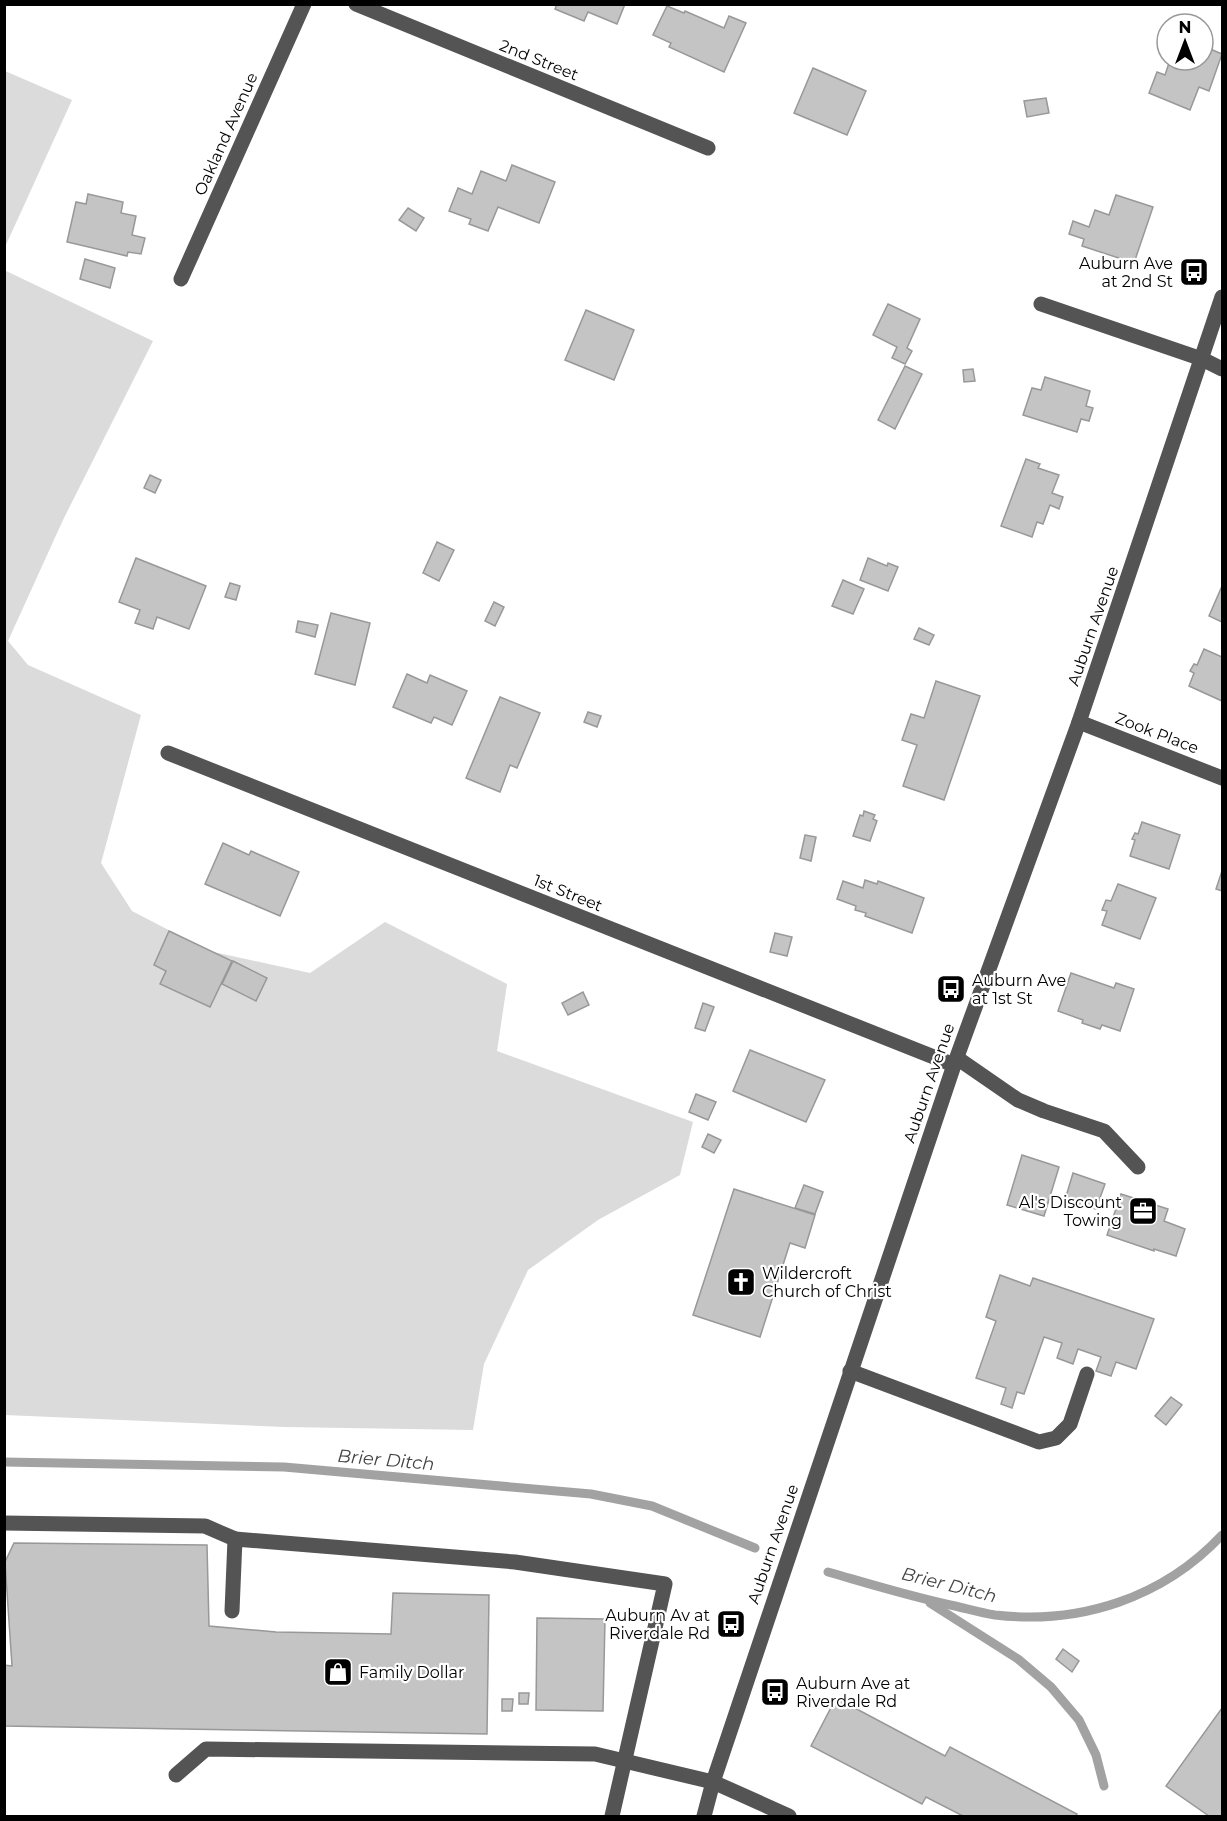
<svg xmlns="http://www.w3.org/2000/svg" width="1227" height="1821" font-family="Montserrat,sans-serif">
  <style>
    .green { fill: #dbdbdb }
    .lines { fill: none; stroke-linecap: round; stroke-linejoin: round }
    .stream { stroke: #a2a2a2; stroke-width: 9 }
    .building { fill: #c4c4c4; stroke: #989898; stroke-width: 1.5 }
    .minor { stroke: #545454; stroke-width: 15 }
    .labels { text-anchor: middle; dominant-baseline: central; stroke-width: 4.5; stroke-linejoin: round; paint-order: stroke }
    .street-label { font-size: 16px; fill: #000; stroke: #fff }
    .poi-label { font-size: 16px; fill: #000; stroke: #fff; text-anchor: start }
    .water-label { font-size: 18px; font-style: italic; fill: #434343; stroke: #fff }
  </style>
  <rect width="100%" height="100%" fill="#fff"/>
  <g class="green">
    <polygon points="5,71 72,100 5,247"/>
    <polygon points="4,270 153,341 63,520 8,641 28,665 141,715 101,863 132,911 209,951 310,973 385,922 507,984 497,1051 693,1122 680,1175 598,1220 528,1270 484,1364 473,1430 284,1427 5,1415"/>
  </g>
  <g class="lines">
    <g class="stream">
      <polyline points="4,1462 284,1467 591,1494 652,1506 755,1548"/>
      <path d="M828,1572C870,1584 912,1597 955,1606C968,1609 982,1613 995,1615C1080,1625 1163,1598 1222,1535"/>
      <polyline points="930,1603 1018,1659 1051,1687 1079,1720 1096,1755 1104,1786"/>
    </g>
  </g>
  <g class="building">
    <polygon points="557,4 625,4 617,24 588,12 584,21 555,9"/>
    <polygon points="667,6 684,13 685,11 724,28 729,16 746,23 724,72 669,47 671,43 653,35"/>
    <polygon points="1203,46 1222,54 1209,91 1199,87 1190,110 1149,93 1157,72 1165,75 1170,60 1203,60"/>
    <polygon points="813,68 866,91 847,135 794,113"/>
    <polygon points="1046,98 1049,113 1027,117 1024,101"/>
    <polygon points="512,165 555,182 539,223 498,207 488,231 469,224 471,219 449,211 458,188 472,194 481,171 506,181"/>
    <polygon points="88,194 123,202 121,213 136,216 132,235 145,238 141,254 128,252 127,256 67,242 76,202 86,204"/>
    <polygon points="1116,195 1153,207 1134,263 1082,246 1084,239 1069,234 1073,221 1089,227 1095,210 1109,215"/>
    <polygon points="408,208 424,218 416,231 399,220"/>
    <polygon points="85,259 115,268 110,288 80,279"/>
    <polygon points="888,304 920,319 907,348 912,351 905,364 892,358 897,347 873,335"/>
    <polygon points="586,310 634,330 614,380 565,360"/>
    <polygon points="905,366 922,374 895,429 878,420"/>
    <polygon points="973,369 975,381 964,382 963,370"/>
    <polygon points="1045,377 1090,391 1086,406 1093,408 1089,421 1081,419 1077,432 1023,415 1032,388 1041,390"/>
    <polygon points="1026,459 1040,464 1038,468 1059,475 1052,493 1063,497 1059,509 1050,505 1043,524 1037,522 1032,537 1001,526"/>
    <polygon points="150,475 161,480 155,493 144,488"/>
    <polygon points="437,542 454,550 439,581 423,573"/>
    <polygon points="136,558 206,586 189,629 157,617 153,629 135,623 140,610 119,602"/>
    <polygon points="868,558 887,566 888,563 898,567 888,591 860,580"/>
    <polygon points="843,580 864,589 853,614 832,606"/>
    <polygon points="230,583 240,586 236,600 225,597"/>
    <polygon points="1222,586 1222,622 1209,616"/>
    <polygon points="494,602 504,607 495,626 485,621"/>
    <polygon points="331,613 370,623 355,685 315,674"/>
    <polygon points="298,621 318,625 315,637 296,632"/>
    <polygon points="919,628 934,635 929,645 914,639"/>
    <polygon points="1204,649 1222,657 1222,701 1189,686 1194,673 1190,671 1194,664 1197,665"/>
    <polygon points="407,674 427,683 430,675 467,691 452,725 434,717 431,723 393,707"/>
    <polygon points="936,681 980,696 944,800 903,786 917,745 902,740 911,714 924,718"/>
    <polygon points="500,697 540,713 517,768 510,765 500,792 466,778"/>
    <polygon points="588,712 601,716 597,727 584,722"/>
    <polygon points="864,811 875,815 873,819 877,821 870,841 853,836 860,815 863,816"/>
    <polygon points="1142,822 1180,835 1169,869 1130,856 1135,840 1132,839 1135,833 1138,834"/>
    <polygon points="805,835 816,837 811,861 800,858"/>
    <polygon points="223,843 249,855 251,851 299,872 280,916 205,884"/>
    <polygon points="1222,871 1222,891 1216,889"/>
    <polygon points="865,880 877,884 878,881 924,898 912,933 865,916 866,913 855,910 856,906 837,899 843,881 863,888"/>
    <polygon points="1118,884 1156,898 1140,939 1102,925 1107,911 1102,910 1106,900 1111,901"/>
    <polygon points="169,931 232,961 210,1007 160,984 166,971 154,965"/>
    <polygon points="775,933 792,937 787,956 770,952"/>
    <polygon points="233,961 267,978 256,1001 222,984"/>
    <polygon points="1071,973 1114,988 1116,983 1134,989 1120,1031 1102,1025 1100,1029 1082,1023 1083,1020 1058,1011"/>
    <polygon points="583,992 589,1005 568,1015 562,1003"/>
    <polygon points="703,1003 714,1007 705,1031 695,1028"/>
    <polygon points="750,1050 825,1080 806,1122 733,1091"/>
    <polygon points="696,1094 716,1102 708,1120 689,1112"/>
    <polygon points="708,1134 721,1140 714,1153 702,1147"/>
    <polygon points="1022,1155 1059,1167 1044,1216 1007,1205"/>
    <polygon points="1073,1173 1105,1184 1096,1209 1065,1200"/>
    <polygon points="804,1185 823,1192 815,1214 795,1208"/>
    <polygon points="734,1189 815,1215 805,1248 790,1243 760,1337 693,1315"/>
    <polygon points="1121,1194 1168,1209 1164,1221 1185,1229 1176,1256 1154,1249 1154,1251 1107,1235"/>
    <polygon points="1000,1275 1030,1286 1033,1278 1154,1319 1136,1369 1116,1362 1111,1376 1096,1371 1101,1357 1078,1349 1073,1364 1057,1358 1062,1343 1044,1337 1024,1394 1017,1392 1012,1408 1001,1404 1006,1388 976,1378 996,1321 986,1317"/>
    <polygon points="1171,1397 1182,1405 1166,1425 1155,1416"/>
    <polygon points="14,1543 207,1545 209,1626 276,1632 391,1634 393,1593 489,1595 487,1734 4,1726 4,1665 12,1666 5,1562"/>
    <polygon points="537,1618 605,1619 603,1711 536,1710"/>
    <polygon points="1063,1649 1079,1661 1072,1672 1056,1659"/>
    <polygon points="519,1693 529,1693 528,1704 519,1704"/>
    <polygon points="836,1698 945,1756 950,1747 1077,1814 1076,1816 963,1816 926,1797 922,1804 811,1746"/>
    <polygon points="502,1699 513,1699 512,1711 502,1711"/>
    <polygon points="1222,1708 1222,1816 1209,1816 1166,1786"/>
  </g>
  <g class="lines">
    <g class="minor">
      <polyline points="356,4 708,148"/>
      <polyline points="181,279 304,4"/>
      <polyline points="1041,304 1202,359 1222,369"/>
      <polyline points="1079,722 1222,778"/>
      <polyline points="168,753 954,1065"/>
      <polyline points="957,1058 1018,1100 1044,1111 1104,1131 1138,1167"/>
      <polyline points="850,1371 1039,1442 1056,1438 1070,1424 1087,1374"/>
      <polyline points="4,1523 205,1526 235,1539"/>
      <polyline points="232,1611 235,1539 515,1562 665,1584 612,1816"/>
      <polyline points="176,1775 206,1749 595,1754 713,1782 789,1816"/>
      <polyline points="704,1816 713,1782 954,1065 1079,722 1222,297"/>
    </g>
  </g>
  <defs>
    <g id="bus-square" transform="scale(1.5)"><rect x="-9" y="-9" width="18" height="18" rx="4" fill="#000" stroke="#fff"/><path d="M-5-6H5V4H4V6H2V4H-2V6H-4V4H-5ZM-3.5-4V0h7V-4ZM-3.5 1.2v1.5H-2V1.2ZM2 1.2v1.5H3.5V1.2Z" fill="#fff"/></g>
    <g id="office-square" transform="scale(1.5)"><rect x="-9" y="-9" width="18" height="18" rx="4" fill="#000" stroke="#fff"/><path d="M-6-3h4V-5.5h4V-3h4V5H-6ZM-1-4.5V-3h2v-1.5ZM-6 0V1H6V0Z" fill="#fff"/></g>
    <g id="church-square" transform="scale(1.5)"><rect x="-9" y="-9" width="18" height="18" rx="4" fill="#000" stroke="#fff"/><path d="M-1.2-6h2.4v3.5h3.3v2.4h-3.3V6h-2.4V-.1h-3.3v-2.4h3.3Z" fill="#fff"/></g>
    <g id="shop-square" transform="scale(1.5)"><rect x="-9" y="-9" width="18" height="18" rx="4" fill="#000" stroke="#fff"/><path d="M-5-2.5h2.3a2.7 3.5 0 0 1 5.4 0H5L5.5 6h-11ZM-1.5-2.5h3a1.5 2.3 0 0 0-3 0Z" fill="#fff"/></g>
  </defs>
  <g fill-rule="evenodd">
    <use href="#bus-square" x="1194" y="272"/>
    <use href="#bus-square" x="951" y="989"/>
    <use href="#office-square" x="1143" y="1211"/>
    <use href="#church-square" x="741" y="1282"/>
    <use href="#bus-square" x="731" y="1624"/>
    <use href="#shop-square" x="338" y="1672"/>
    <use href="#bus-square" x="775" y="1692"/>
  </g>
  <g class="labels">
    <g class="street-label">
      <text transform="translate(539 60) rotate(22)">2nd Street</text>
      <text transform="translate(226 134) rotate(-66)">Oakland Avenue</text>
      <text transform="translate(1093 626) rotate(-71)">Auburn Avenue</text>
      <text transform="translate(1157 733) rotate(21)">Zook Place</text>
      <text transform="translate(568 893) rotate(22)">1st Street</text>
      <text transform="translate(929 1083) rotate(-71)">Auburn Avenue</text>
      <text transform="translate(773 1544) rotate(-71)">Auburn Avenue</text>
    </g>
    <g class="poi-label">
      <text x="1173" y="263" text-anchor="end">Auburn Ave<tspan x="1173" dy="18">at 2nd St</tspan></text>
      <text x="972" y="980">Auburn Ave<tspan x="972" dy="18">at 1st St</tspan></text>
      <text x="1122" y="1202" text-anchor="end">Al's Discount<tspan x="1122" dy="18">Towing</tspan></text>
      <text x="762" y="1273">Wildercroft<tspan x="762" dy="18">Church of Christ</tspan></text>
      <text x="710" y="1615" text-anchor="end">Auburn Av at<tspan x="710" dy="18">Riverdale Rd</tspan></text>
      <text x="359" y="1672">Family Dollar</text>
      <text x="796" y="1683">Auburn Ave at<tspan x="796" dy="18">Riverdale Rd</tspan></text>
    </g>
    <g class="water-label">
      <text transform="translate(386 1460) rotate(5)">Brier Ditch</text>
      <text transform="translate(949 1585) rotate(14)">Brier Ditch</text>
    </g>
  </g>
  <rect width="1227" height="1821" fill="none" stroke="#000000" stroke-width="12"/>
  <g transform="translate(1185 42)"><circle r="28" fill="#ffffff" stroke="#999999" stroke-width="1.5"/>
  <path d="M0-4.5L10 22L0 15L-10 22Z" fill="#000000"/>
  <text y="-9" font-size="16" font-weight="bold" text-anchor="middle" fill="#000000">N</text>
  </g>
</svg>
